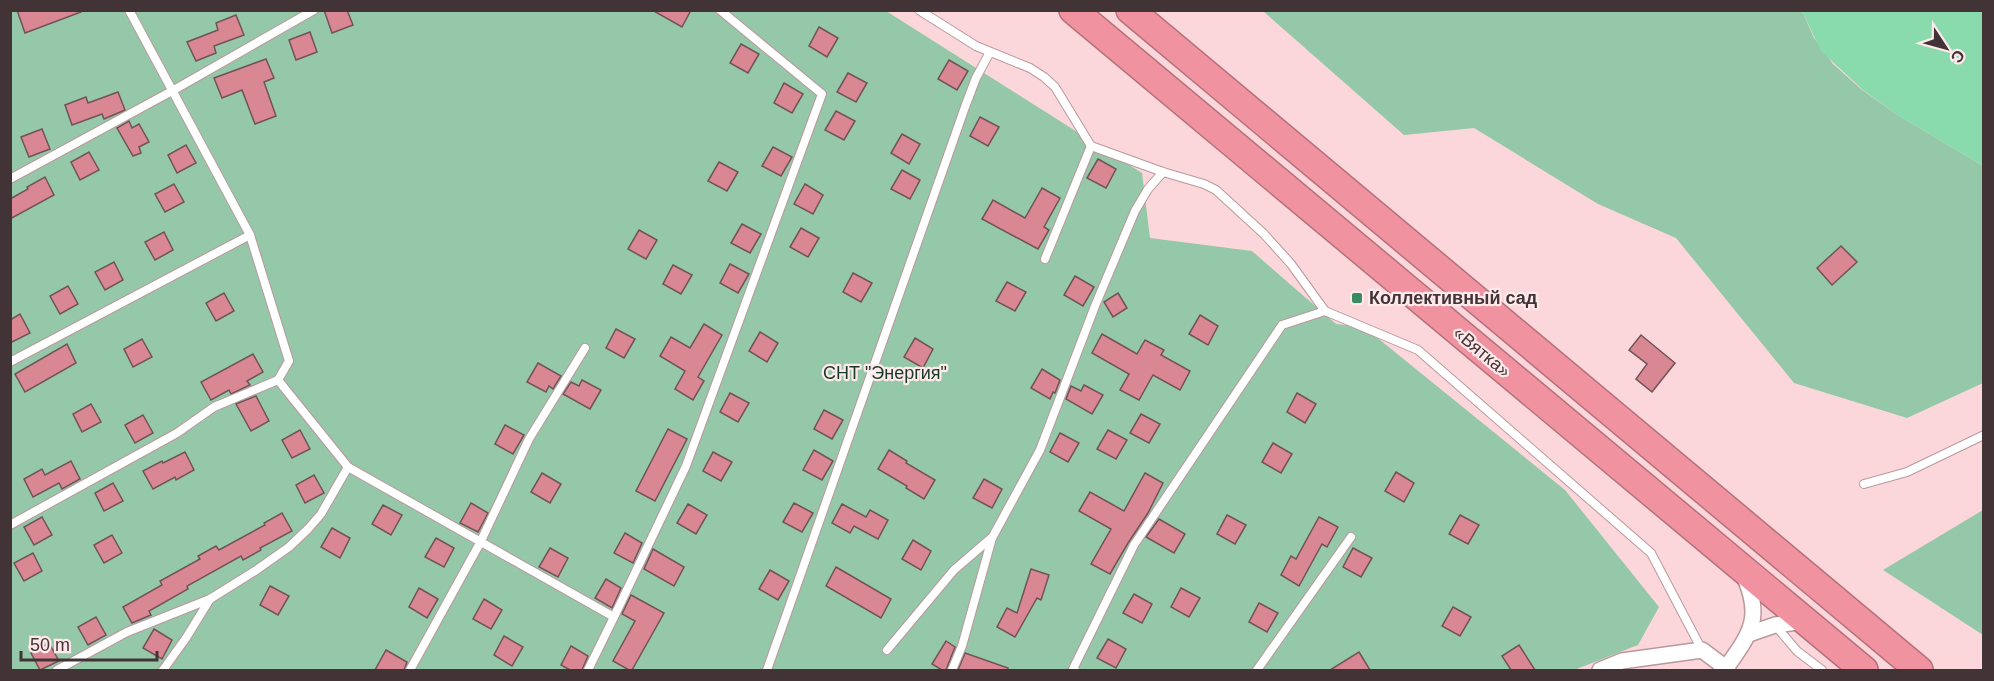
<svg xmlns="http://www.w3.org/2000/svg" width="1994" height="681" font-family="Arial,sans-serif">
  <style>
    .green { fill: #95c7a9 }
    .water { fill: #89daac }
    .building { fill: #da8794; stroke: #715357; stroke-width: 1.5 }
    .lines { fill: none; stroke-linecap: round; stroke-linejoin: round }
    .lane-casing { stroke: #b9989c; stroke-width: 10 }
    .street-casing { stroke: #b9989c; stroke-width: 18 }
    .highway-casing { stroke: #b4717b; stroke-width: 30 }
    .lane { stroke: #fff; stroke-width: 8 }
    .street { stroke: #fff; stroke-width: 15 }
    .highway { stroke: #f192a0; stroke-width: 27 }
    .poi-dot { fill: #368d62; stroke: #ffe9eb; stroke-width: 2 }
    .labels { text-anchor: middle; dominant-baseline: central; stroke-width: 4.5; stroke-linejoin: round; paint-order: stroke }
    .poi-label { font-size: 18px; font-weight: bold; fill: #423436; stroke: #ffe9eb; text-anchor: start }
    .street-label { font-size: 18px; fill: #423436; stroke: #ffe9eb }
    .park-label { font-size: 18px; fill: #173a28; stroke: #ffe9eb }
  </style>
  <rect width="100%" height="100%" fill="#fbd7db"/>
  <g class="green">
    <polygon points="10,11 886,11 1142,173 1150,238 1252,251 1336,324 1364,327 1565,490 1659,607 1638,645 1574,670 11,670"/>
    <polygon points="1263,11 1802,11 1814,38 1833,64 1861,89 1899,116 1983,166 1983,383 1907,418 1794,383 1676,238 1598,204 1474,128 1404,135"/>
    <polygon points="1983,510 1983,635 1883,570"/>
  </g>
  <polygon class="water" points="1802,11 1983,11 1983,166 1899,116 1862,89 1821,51"/>
  <g class="building">
    <polygon points="17,10 81,10 81,12 25,33"/>
    <polygon points="324,10 347,10 353,25 332,33"/>
    <polygon points="652,10 691,10 682,27"/>
    <polygon points="236,15 244,35 214,46 216,53 196,61 187,42 218,30 216,23"/>
    <polygon points="819,27 838,38 827,57 809,46"/>
    <polygon points="310,32 317,52 296,60 289,40"/>
    <polygon points="741,44 759,54 748,73 730,63"/>
    <polygon points="266,59 274,78 264,82 276,116 255,124 242,90 222,98 214,78"/>
    <polygon points="949,60 968,71 957,90 938,79"/>
    <polygon points="848,73 867,83 856,102 837,92"/>
    <polygon points="784,83 803,94 792,113 774,103"/>
    <polygon points="118,92 125,110 104,119 102,114 72,125 65,105 86,97 88,103"/>
    <polygon points="836,111 855,121 844,140 825,130"/>
    <polygon points="980,117 999,127 988,146 970,136"/>
    <polygon points="129,121 132,128 139,124 149,142 139,147 141,153 133,156 117,128"/>
    <polygon points="42,129 50,149 29,157 21,137"/>
    <polygon points="902,134 920,144 909,164 891,153"/>
    <polygon points="186,145 196,163 177,173 168,155"/>
    <polygon points="773,147 792,157 781,176 762,166"/>
    <polygon points="89,152 99,170 80,180 71,162"/>
    <polygon points="1098,159 1116,169 1106,188 1087,178"/>
    <polygon points="719,162 738,172 727,191 708,181"/>
    <polygon points="902,170 920,180 910,199 891,189"/>
    <polygon points="45,177 54,195 10,219 10,199 28,189 27,187"/>
    <polygon points="174,184 184,202 165,212 155,194"/>
    <polygon points="805,184 823,195 813,214 794,204"/>
    <polygon points="1042,188 1060,198 1044,227 1049,230 1038,249 982,219 993,200 1025,218"/>
    <polygon points="742,224 761,234 750,253 731,243"/>
    <polygon points="801,228 819,238 808,257 790,247"/>
    <polygon points="639,230 657,240 646,259 628,249"/>
    <polygon points="164,232 173,250 155,260 145,242"/>
    <polygon points="1841,246 1857,262 1832,285 1817,268"/>
    <polygon points="114,262 123,280 105,290 95,272"/>
    <polygon points="730,264 749,274 738,293 720,283"/>
    <polygon points="673,265 692,275 681,294 663,284"/>
    <polygon points="853,273 872,283 861,302 843,292"/>
    <polygon points="1075,276 1094,287 1083,306 1064,295"/>
    <polygon points="1007,282 1026,292 1015,311 996,301"/>
    <polygon points="68,286 78,304 60,314 50,296"/>
    <polygon points="224,293 234,311 216,321 206,303"/>
    <polygon points="1118,293 1127,308 1113,317 1104,302"/>
    <polygon points="20,314 30,333 10,343 10,320"/>
    <polygon points="1200,315 1218,326 1208,345 1189,334"/>
    <polygon points="704,324 722,335 698,377 704,381 693,400 675,389 685,371 660,356 671,337 690,348"/>
    <polygon points="616,329 635,339 624,358 606,348"/>
    <polygon points="760,332 778,343 767,362 749,351"/>
    <polygon points="1102,334 1137,354 1145,340 1164,350 1161,355 1190,371 1180,390 1153,375 1139,400 1120,390 1129,374 1092,353"/>
    <polygon points="1641,335 1675,363 1652,392 1636,379 1647,364 1629,350"/>
    <polygon points="915,338 933,349 923,368 904,357"/>
    <polygon points="142,339 152,357 133,367 124,349"/>
    <polygon points="67,344 76,363 25,392 15,374"/>
    <polygon points="253,354 263,372 247,381 250,385 231,394 229,390 211,400 201,382"/>
    <polygon points="538,363 561,376 553,389 549,386 546,392 527,382"/>
    <polygon points="1042,369 1060,380 1055,393 1053,392 1050,399 1031,388"/>
    <polygon points="582,380 601,390 590,409 563,394 571,382 579,386"/>
    <polygon points="1084,385 1103,395 1092,414 1066,399 1071,386 1081,391"/>
    <polygon points="730,393 749,403 738,422 720,412"/>
    <polygon points="1297,393 1316,404 1305,423 1287,412"/>
    <polygon points="256,396 269,421 251,431 236,404"/>
    <polygon points="91,404 101,422 82,432 73,414"/>
    <polygon points="824,410 843,420 832,439 814,429"/>
    <polygon points="1141,414 1160,424 1149,443 1130,433"/>
    <polygon points="143,415 153,433 135,443 125,425"/>
    <polygon points="505,425 524,435 513,454 495,444"/>
    <polygon points="668,429 687,439 655,501 636,491"/>
    <polygon points="300,430 310,449 292,458 282,440"/>
    <polygon points="1108,430 1127,440 1116,459 1097,449"/>
    <polygon points="1060,433 1079,443 1068,462 1050,452"/>
    <polygon points="1273,443 1292,454 1281,473 1262,462"/>
    <polygon points="814,450 833,461 822,480 803,470"/>
    <polygon points="889,450 907,461 906,463 935,480 924,499 906,488 907,486 878,469"/>
    <polygon points="185,452 194,470 176,480 175,477 153,489 143,471 162,461 163,463"/>
    <polygon points="713,452 732,462 721,481 703,471"/>
    <polygon points="71,461 80,479 62,489 59,483 33,497 24,479 42,469 45,475"/>
    <polygon points="1396,472 1414,483 1404,502 1385,491"/>
    <polygon points="542,473 561,484 550,503 531,492"/>
    <polygon points="1145,473 1163,483 1148,513 1128,543 1110,574 1091,564 1111,529 1079,511 1090,492 1124,511"/>
    <polygon points="314,475 324,493 305,503 296,485"/>
    <polygon points="984,479 1002,489 992,508 973,498"/>
    <polygon points="113,483 123,501 104,511 95,493"/>
    <polygon points="471,503 488,513 478,532 460,523"/>
    <polygon points="794,503 813,513 802,532 783,522"/>
    <polygon points="688,504 707,515 696,534 677,523"/>
    <polygon points="842,504 866,517 870,510 888,520 878,539 854,526 850,533 832,523"/>
    <polygon points="383,505 402,515 391,535 372,524"/>
    <polygon points="282,513 292,531 260,548 261,550 243,560 241,556 187,586 188,589 149,611 151,615 132,623 123,607 162,585 160,581 200,559 198,556 216,546 219,550 265,525 264,523"/>
    <polygon points="1227,515 1246,525 1235,544 1217,534"/>
    <polygon points="1460,515 1479,525 1468,544 1449,534"/>
    <polygon points="42,517 52,535 34,545 24,527"/>
    <polygon points="1319,517 1338,527 1327,547 1322,544 1299,586 1281,575 1291,556 1296,559"/>
    <polygon points="1159,519 1185,534 1174,553 1146,537"/>
    <polygon points="332,528 350,538 340,558 321,547"/>
    <polygon points="625,533 642,543 633,563 614,553"/>
    <polygon points="112,535 122,553 104,563 94,545"/>
    <polygon points="436,538 454,548 444,567 425,557"/>
    <polygon points="913,540 931,551 921,570 902,559"/>
    <polygon points="550,548 568,558 558,577 539,567"/>
    <polygon points="1353,548 1372,558 1361,577 1343,567"/>
    <polygon points="653,549 684,567 674,586 644,569"/>
    <polygon points="33,553 42,571 24,581 14,563"/>
    <polygon points="836,567 891,599 881,618 826,586"/>
    <polygon points="1031,569 1049,575 1041,600 1037,598 1015,637 997,627 1007,608 1017,613"/>
    <polygon points="770,570 789,581 778,600 759,589"/>
    <polygon points="606,579 621,588 612,608 595,598"/>
    <polygon points="270,586 289,596 278,615 260,605"/>
    <polygon points="419,588 438,599 427,618 409,607"/>
    <polygon points="1181,588 1200,598 1189,617 1171,607"/>
    <polygon points="1134,594 1152,604 1142,623 1123,613"/>
    <polygon points="631,595 664,613 632,670 629,670 613,661 635,621 622,614"/>
    <polygon points="484,599 502,610 491,629 473,619"/>
    <polygon points="1259,603 1278,613 1267,632 1249,622"/>
    <polygon points="1453,607 1471,617 1460,636 1442,626"/>
    <polygon points="96,617 106,635 88,645 78,627"/>
    <polygon points="154,629 172,640 162,659 143,648"/>
    <polygon points="504,636 523,647 512,666 494,655"/>
    <polygon points="1108,639 1126,649 1116,668 1097,658"/>
    <polygon points="946,641 955,647 946,670 942,670 932,664"/>
    <polygon points="49,643 59,661 40,670 31,653"/>
    <polygon points="1519,645 1535,670 1511,670 1502,656"/>
    <polygon points="571,646 588,656 582,670 570,670 561,665"/>
    <polygon points="386,650 407,662 404,670 375,670"/>
    <polygon points="1359,652 1370,670 1330,670"/>
    <polygon points="965,653 1008,668 1008,670 958,670"/>
  </g>
  <g class="lines">
    <g class="lane-casing">
      <g id="lane">
        <polyline points="129,10 250,235 289,361 278,380 348,467 614,617 588,670"/>
        <polyline points="919,10 976,46 1030,68 1044,77 1055,87 1091,146 1163,172 1204,184 1216,190 1264,234 1291,264 1325,311 1418,350 1651,553 1702,650"/>
        <polyline points="10,179 172,91 314,10"/>
        <polyline points="1045,259 1091,146"/>
        <polyline points="10,362 250,235"/>
        <polyline points="1864,484 1907,472 1984,435"/>
        <polyline points="10,525 177,433 214,407 278,380"/>
        <polyline points="614,617 686,466 822,94 720,10"/>
        <polyline points="1775,625 1797,651 1822,670"/>
        <polyline points="887,650 954,570 990,539"/>
        <polyline points="57,670 127,632 210,599 255,571 289,547 308,529 321,514 348,467"/>
        <polyline points="163,670 186,638 210,599"/>
        <polyline points="410,670 480,543 529,439 585,348"/>
        <polyline points="767,670 965,107 976,78 990,52"/>
        <polyline points="952,670 962,646 992,538 1040,450 1095,306 1135,211 1148,189 1163,172"/>
        <polyline points="1075,670 1073,669 1134,545 1282,325 1325,311"/>
        <polyline points="1257,670 1351,537"/>
      </g>
    </g>
    <g class="street-casing">
      <g id="street">
        <polyline points="1749,634 1775,625 1805,621"/>
        <polyline points="1600,670 1622,661 1702,650 1726,668"/>
        <path d="M1728,670L1726,668C1750,634 1763,618 1744,576"/>
      </g>
    </g>
    <g class="highway-casing">
      <g id="highway">
        <polyline points="1073,10 1864,670"/>
        <polyline points="1130,10 1919,670"/>
      </g>
    </g>
    <use href="#lane" class="lane"/>
    <use href="#street" class="street"/>
    <use href="#highway" class="highway"/>
  </g>
  <rect class="poi-dot" x="1351" y="292" width="12" height="12" rx="3"/>
  <g class="labels">
    <g class="poi-label">
      <text x="1369" y="298">Коллективный сад</text>
    </g>
    <g class="street-label">
      <text transform="translate(1482 352) rotate(40)">«Вятка»</text>
    </g>
    <g class="park-label">
      <text x="885" y="373">СНТ "Энергия"</text>
    </g>
  </g>
  <rect width="1994" height="681" fill="none" stroke="#423436" stroke-width="24"/>
  <g transform="translate(1946 48) rotate(126)" stroke="#ffe9eb" stroke-width="4.5" paint-order="stroke">
  <path d="M0-4.5L10 22L0 15L-10 22Z" fill="#423436"/>
  <text y="-9" font-size="16" font-weight="bold" text-anchor="middle" fill="#423436">С</text>
  </g>
  <path d="M21 651v9h136v-9" fill="none" stroke="#423436" stroke-width="3"/>
  <text x="30" y="651" font-size="18" fill="#423436" stroke="#ffe9eb" stroke-width="4.5" paint-order="stroke">50 m</text>
</svg>
